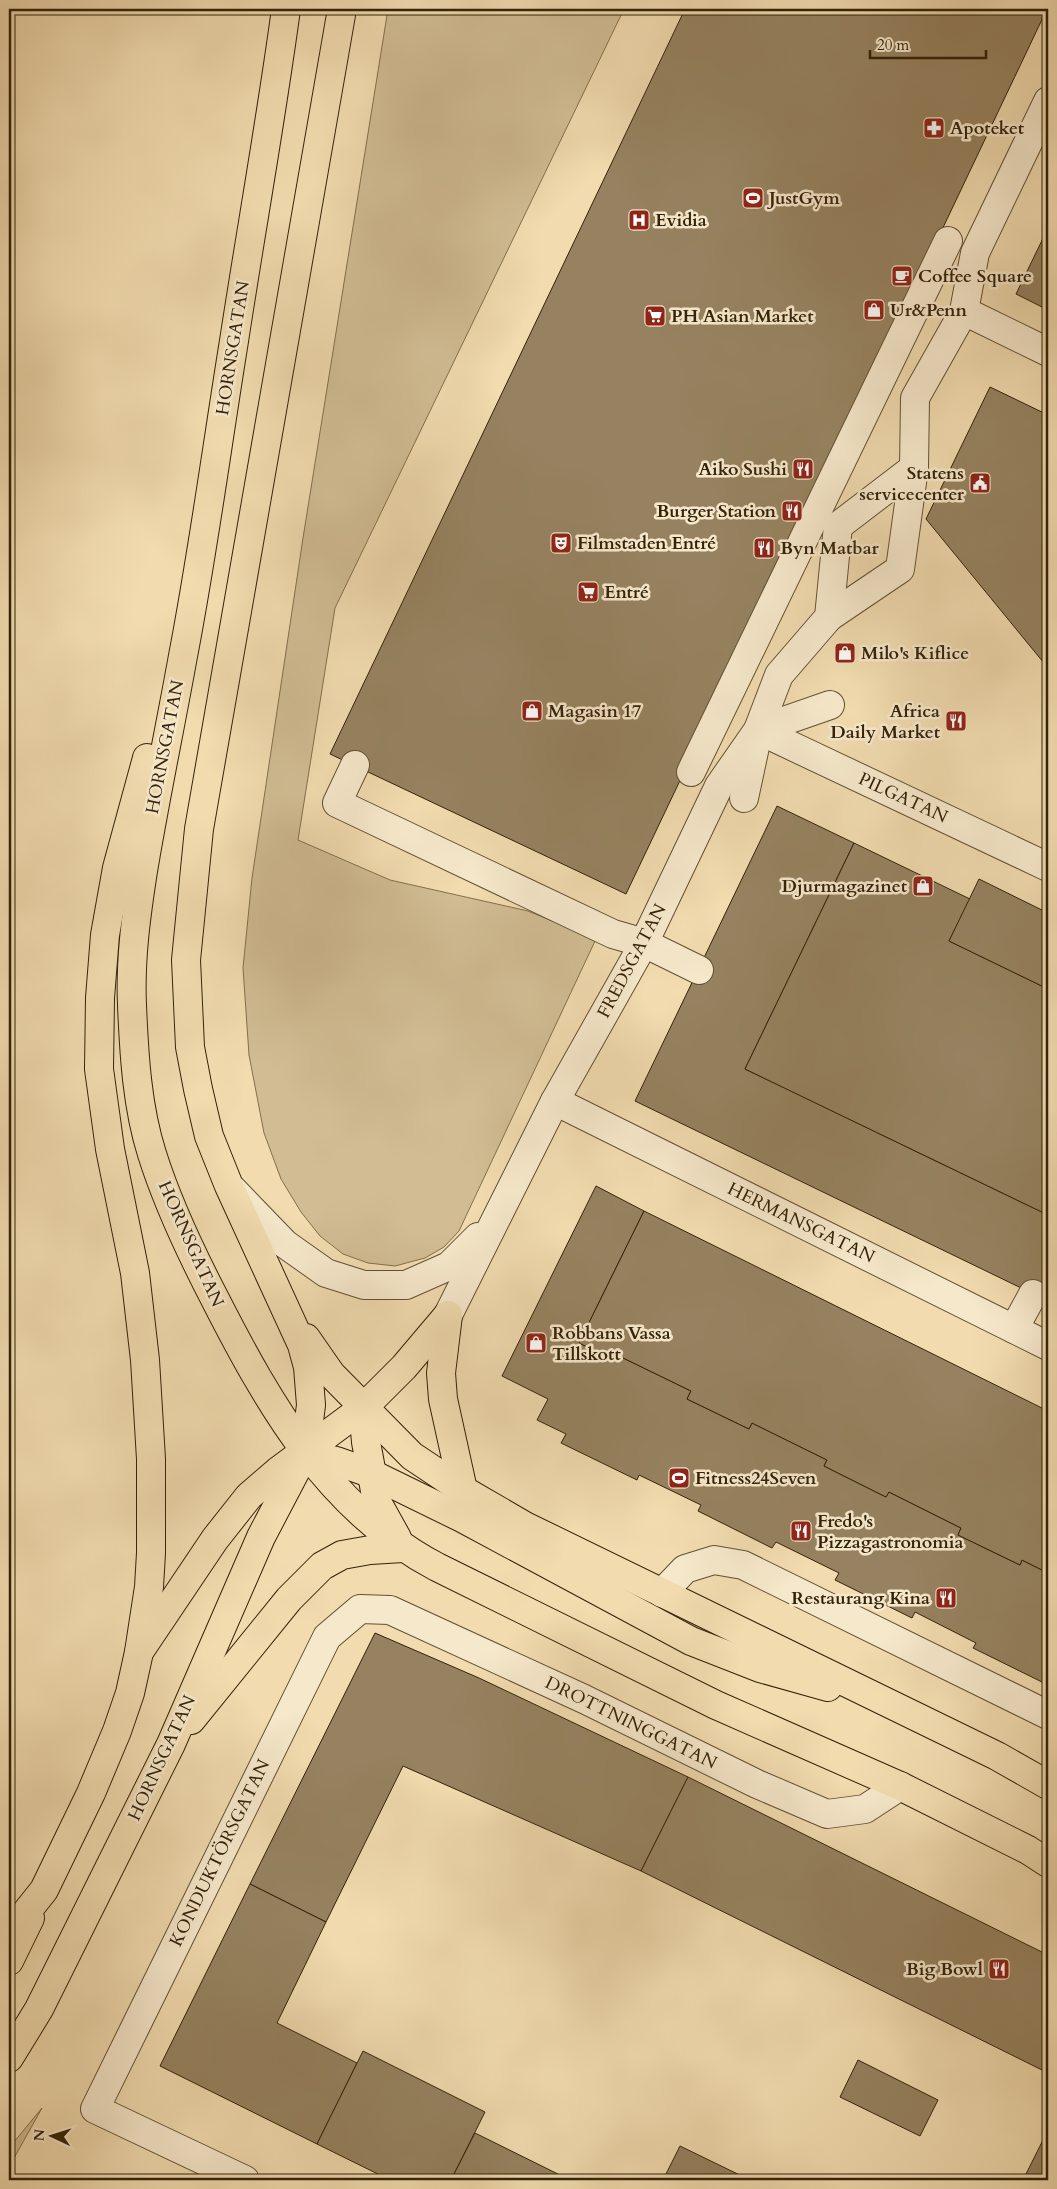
<svg xmlns="http://www.w3.org/2000/svg" width="1057" height="2189" font-family="Cardo,serif">
  <style>
    .green { fill: #d1bc93; stroke: #826f4e }
    .building { fill: #968260; stroke: #33220a }
    .lines { fill: none; stroke-linecap: round; stroke-linejoin: round }
    .minor-casing { stroke: #625033; stroke-width: 30 }
    .major-casing { stroke: #33220a; stroke-width: 30 }
    .minor { stroke: #f6e8cb; stroke-width: 28 }
    .major { stroke: #f1dbaf; stroke-width: 28 }
    .labels { text-anchor: middle; dominant-baseline: central; stroke-width: 5; stroke-linejoin: round; paint-order: stroke }
    .poi-label { font-size: 18px; font-weight: bold; fill: #33220a; stroke: #f6e8cb; text-anchor: start }
    .street-label { font-size: 18px; fill: #33220a; stroke: #f6e8cb }
  </style>
  <rect width="100%" height="100%" fill="#f1dbaf"/>
  <filter id="stains"><feTurbulence type="fractalNoise" baseFrequency=".004" numOctaves="4"/><feColorMatrix values="0 0 0 0 .2 0 0 0 0 .09 0 0 0 0 .02 0 0 0 .5 -.17"/></filter>
  <radialGradient id="worn" r=".72"><stop offset=".6" stop-color="#630" stop-opacity="0"/><stop offset="1" stop-color="#630" stop-opacity=".3"/></radialGradient>
  <g class="green">
    <polygon points="388,9 624,9 335,608 298,840 390,880 528,911 596,939 459,1231 444,1247 425,1258 395,1266 368,1263 343,1254 320,1236 301,1212 281,1179 264,1133 249,1055 243,968 252,878 303,538"/>
    <polygon points="42,2108 9,2167 9,2148"/>
  </g>
  <g class="building">
    <polygon points="685,9 1047,9 626,894 330,754"/>
    <polygon points="1048,228 1048,310 1016,294"/>
    <polygon points="990,387 1048,415 1048,668 926,519"/>
    <polygon points="777,806 854,843 745,1069 1048,1215 1048,1301 635,1101"/>
    <polygon points="854,843 970,899 949,941 1048,989 1048,1215 745,1069"/>
    <polygon points="979,879 1048,913 1048,989 949,941"/>
    <polygon points="596,1186 644,1211 579,1343 614,1360 617,1355 691,1391 687,1399 749,1429 752,1423 827,1460 824,1466 886,1497 889,1492 961,1528 958,1535 1020,1565 1022,1560 1048,1573 1048,1685 973,1648 976,1643 915,1612 912,1618 835,1580 839,1573 776,1542 772,1548 698,1511 701,1505 639,1475 637,1480 561,1443 566,1434 537,1420 548,1399 502,1376"/>
    <polygon points="644,1211 1048,1411 1048,1573 1022,1560 1020,1565 958,1535 961,1528 889,1492 886,1497 824,1466 827,1460 752,1423 749,1429 687,1399 691,1391 617,1355 614,1360 579,1343"/>
    <polygon points="375,1633 479,1678 688,1777 641,1871 403,1766 326,1922 250,1884"/>
    <polygon points="688,1777 1048,1955 1048,2073 641,1871"/>
    <polygon points="250,1884 326,1922 277,2023 357,2063 317,2144 160,2066"/>
    <polygon points="363,2051 485,2112 451,2180 390,2180 317,2144"/>
    <polygon points="858,2060 938,2100 920,2136 840,2097"/>
    <polygon points="1048,2130 1048,2180 1023,2180"/>
    <polygon points="475,2133 570,2180 451,2180"/>
    <polygon points="680,2146 750,2180 663,2180"/>
  </g>
  <g class="lines">
    <g class="minor-casing">
      <g id="minor">
        <polyline points="964,311 1048,352"/>
        <polyline points="829,617 900,569 914,468"/>
        <polyline points="758,730 1048,867"/>
        <polyline points="758,730 830,705"/>
        <polyline points="355,765 337,803 613,934 644,943 699,970"/>
        <polyline points="691,772 948,241"/>
        <polyline points="744,798 756,742"/>
        <polyline points="555,1101 1048,1346"/>
        <polyline points="232,1189 285,1244 326,1273 364,1285 406,1285 449,1266 478,1237"/>
        <polyline points="448,1315 555,1101 644,943 719,786 758,730 779,675 829,617 838,526 914,468 915,398 964,311 975,253 1048,101"/>
        <polyline points="1014,1329 1033,1294"/>
        <polyline points="662,1593 685,1569 714,1560 743,1565 1048,1715"/>
        <polyline points="245,2180 95,2109 327,1637 360,1609 390,1610 584,1699 757,1784 827,1814 865,1809 900,1786"/>
      </g>
    </g>
    <g class="major-casing">
      <g id="major">
        <path d="M286,9C271,120 251,230 234,341C217,446 203,552 183,656C170,728 155,799 143,871C136,916 130,960 132,1005C134,1054 137,1107 152,1154C168,1205 191,1253 216,1301C269,1405 330,1511 437,1567L716,1705L900,1786L1028,1850L1048,1863"/>
        <polyline points="448,1315 441,1373 443,1399 463,1490"/>
        <polyline points="306,1338 331,1374 412,1456 463,1490 525,1526 997,1756 1048,1785"/>
        <polyline points="363,1408 366,1442 377,1502 397,1538"/>
        <polyline points="305,1453 336,1461 370,1473 462,1518 691,1641 760,1668 828,1687"/>
        <polyline points="139,1652 149,1587 151,1553 151,1459 145,1360 135,1273 110,1149 99,1069 100,998 105,935 117,868 147,758"/>
        <polyline points="191,1720 289,1599 322,1566 342,1555 370,1550 403,1548"/>
        <polyline points="9,1934 44,1890 91,1793 117,1731 130,1693 139,1652 215,1539 249,1496 278,1471 363,1408 404,1367 448,1315"/>
        <polyline points="9,1961 30,1918"/>
        <polyline points="9,2058 39,2009 171,1744 261,1537 305,1453 311,1405 308,1367 302,1345 229,1186 209,1136 198,1089 190,1047 186,960 199,829 342,9"/>
      </g>
    </g>
    <use href="#minor" class="minor"/>
    <use href="#major" class="major"/>
  </g>
  <defs>
    <g id="pharmacy-square" transform="scale(1.125)"><rect x="-9" y="-9" width="18" height="18" rx="4" fill="#8f2418" stroke="#f6e8cb"/><path d="M-2-6h4v4h4v4h-4v4h-4v-4h-4v-4h4Z" fill="#fff"/></g>
    <g id="stadium-square" transform="scale(1.125)"><rect x="-9" y="-9" width="18" height="18" rx="4" fill="#8f2418" stroke="#f6e8cb"/><path d="M0-5a6.5 5 0 1 0 0 10a6.5 5 0 1 0 0-10ZM-3.5-1.8h7v3.6h-7Z" fill="#fff"/></g>
    <g id="hospital-square" transform="scale(1.125)"><rect x="-9" y="-9" width="18" height="18" rx="4" fill="#8f2418" stroke="#f6e8cb"/><path d="M-5-5h3v3.5h4V-5h3V5h-3V1.5h-4V5h-3Z" fill="#fff"/></g>
    <g id="cafe-square" transform="scale(1.125)"><rect x="-9" y="-9" width="18" height="18" rx="4" fill="#8f2418" stroke="#f6e8cb"/><path d="M-5.5-4.5H6V0H3Q3 3.5 0 3.5H-2.5Q-5.5 3.5-5.5 0ZM3-3.2v2h1.7v-2ZM-6 4.5H4V6H-6Z" fill="#fff"/></g>
    <g id="shop-square" transform="scale(1.125)"><rect x="-9" y="-9" width="18" height="18" rx="4" fill="#8f2418" stroke="#f6e8cb"/><path d="M-5-2.5h2.3a2.7 3.5 0 0 1 5.4 0H5L5.5 6h-11ZM-1.5-2.5h3a1.5 2.3 0 0 0-3 0Z" fill="#fff"/></g>
    <g id="supermarket-square" transform="scale(1.125)"><rect x="-9" y="-9" width="18" height="18" rx="4" fill="#8f2418" stroke="#f6e8cb"/><path d="M-6-5.5h2.5l.6 2H6L4.5 2H-2.5L-4.4-4H-6ZM-1.5 3.2a1.3 1.3 0 1 0 .1 0ZM3 3.2a1.3 1.3 0 1 0 .1 0Z" fill="#fff"/></g>
    <g id="restaurant-square" transform="scale(1.125)"><rect x="-9" y="-9" width="18" height="18" rx="4" fill="#8f2418" stroke="#f6e8cb"/><path d="M-5-6h1v4h1v-4h1v4h1v-4h1v5L-1.5 .5V6h-2V.5L-5-1ZM5-6V6H3V1.5H1.5Q1.5-4 5-6Z" fill="#fff"/></g>
    <g id="civic-square" transform="scale(1.125)"><rect x="-9" y="-9" width="18" height="18" rx="4" fill="#8f2418" stroke="#f6e8cb"/><path d="M-.6-6.5H3V-4.5H.6V-3L4-1V1h2V6H-6V1h2V-1L-.6-3ZM-1.2 2.5V6h2.4V2.5Z" fill="#fff"/></g>
    <g id="theatre-square" transform="scale(1.125)"><rect x="-9" y="-9" width="18" height="18" rx="4" fill="#8f2418" stroke="#f6e8cb"/><path d="M-5-5.5Q0-4 5-5.5V0Q5 5 0 6Q-5 5-5 0ZM-3.3-2.5H-1v1.5H-3.3ZM1-2.5H3.3v1.5H1ZM-2.8 1Q0 5.5 2.8 1Z" fill="#fff"/></g>
  </defs>
  <g fill-rule="evenodd">
    <use href="#pharmacy-square" x="934" y="128"/>
    <use href="#stadium-square" x="753" y="198"/>
    <use href="#hospital-square" x="639" y="220"/>
    <use href="#cafe-square" x="902" y="276"/>
    <use href="#shop-square" x="874" y="310"/>
    <use href="#supermarket-square" x="655" y="316"/>
    <use href="#restaurant-square" x="803" y="469"/>
    <use href="#civic-square" x="980" y="483"/>
    <use href="#restaurant-square" x="792" y="511"/>
    <use href="#theatre-square" x="561" y="543"/>
    <use href="#restaurant-square" x="764" y="548"/>
    <use href="#supermarket-square" x="588" y="592"/>
    <use href="#shop-square" x="845" y="653"/>
    <use href="#shop-square" x="532" y="711"/>
    <use href="#restaurant-square" x="956" y="721"/>
    <use href="#shop-square" x="923" y="886"/>
    <use href="#shop-square" x="536" y="1343"/>
    <use href="#stadium-square" x="679" y="1478"/>
    <use href="#restaurant-square" x="801" y="1531"/>
    <use href="#restaurant-square" x="946" y="1598"/>
    <use href="#restaurant-square" x="999" y="1969"/>
  </g>
  <g class="labels">
    <g class="poi-label">
      <text x="950" y="128">Apoteket</text>
      <text x="769" y="198">JustGym</text>
      <text x="655" y="220">Evidia</text>
      <text x="918" y="276">Coffee Square</text>
      <text x="890" y="310">Ur&amp;Penn</text>
      <text x="671" y="316">PH Asian Market</text>
      <text x="787" y="469" text-anchor="end">Aiko Sushi</text>
      <text x="964" y="473" text-anchor="end">Statens<tspan x="964" dy="21">servicecenter</tspan></text>
      <text x="776" y="511" text-anchor="end">Burger Station</text>
      <text x="577" y="543">Filmstaden Entré</text>
      <text x="780" y="548">Byn Matbar</text>
      <text x="604" y="592">Entré</text>
      <text x="861" y="653">Milo's Kiflice</text>
      <text x="548" y="711">Magasin 17</text>
      <text x="940" y="711" text-anchor="end">Africa<tspan x="940" dy="21">Daily Market</tspan></text>
      <text x="907" y="886" text-anchor="end">Djurmagazinet</text>
      <text x="552" y="1333">Robbans Vassa<tspan x="552" dy="21">Tillskott</tspan></text>
      <text x="695" y="1478">Fitness24Seven</text>
      <text x="817" y="1521">Fredo's<tspan x="817" dy="21">Pizzagastronomia</tspan></text>
      <text x="930" y="1598" text-anchor="end">Restaurang Kina</text>
      <text x="983" y="1969" text-anchor="end">Big Bowl</text>
    </g>
    <g class="street-label">
      <text transform="translate(233 348) rotate(-81)">HORNSGATAN</text>
      <text transform="translate(165 747) rotate(-79)">HORNSGATAN</text>
      <text transform="translate(903 798) rotate(25)">PILGATAN</text>
      <text transform="translate(632 961) rotate(-62)">FREDSGATAN</text>
      <text transform="translate(801 1223) rotate(26)">HERMANSGATAN</text>
      <text transform="translate(191 1244) rotate(66)">HORNSGATAN</text>
      <text transform="translate(631 1723) rotate(26)">DROTTNINGGATAN</text>
      <text transform="translate(162 1758) rotate(-65)">HORNSGATAN</text>
      <text transform="translate(220 1853) rotate(-64)">KONDUKTÖRSGATAN</text>
    </g>
  </g>
  <rect width="1057" height="2189" fill="none" stroke="#f1dbaf" stroke-width="30"/>
  <rect x="10" y="10" width="1037" height="2169" fill="none" stroke="#33220a" stroke-width="2.5"/>
  <rect x="15" y="15" width="1027" height="2159" fill="none" stroke="#33220a"/>
  <g transform="translate(52 2136) rotate(274)" stroke="#f6e8cb" stroke-width="4" paint-order="stroke">
  <path d="M0-4L9 19L0 12L-9 19Z" fill="#33220a"/>
  <text y="-8" font-size="14" font-weight="bold" text-anchor="middle" fill="#33220a">N</text>
  </g>
  <path d="M870 50v8h116v-8" fill="none" stroke="#33220a" stroke-width="2.5"/>
  <text x="877" y="50" font-size="15" fill="#33220a" stroke="#f6e8cb" stroke-width="4" paint-order="stroke">20 m</text>
  <rect width="100%" height="100%" filter="url(#stains)"/>
  <rect width="100%" height="100%" fill="url(#worn)"/>
</svg>
